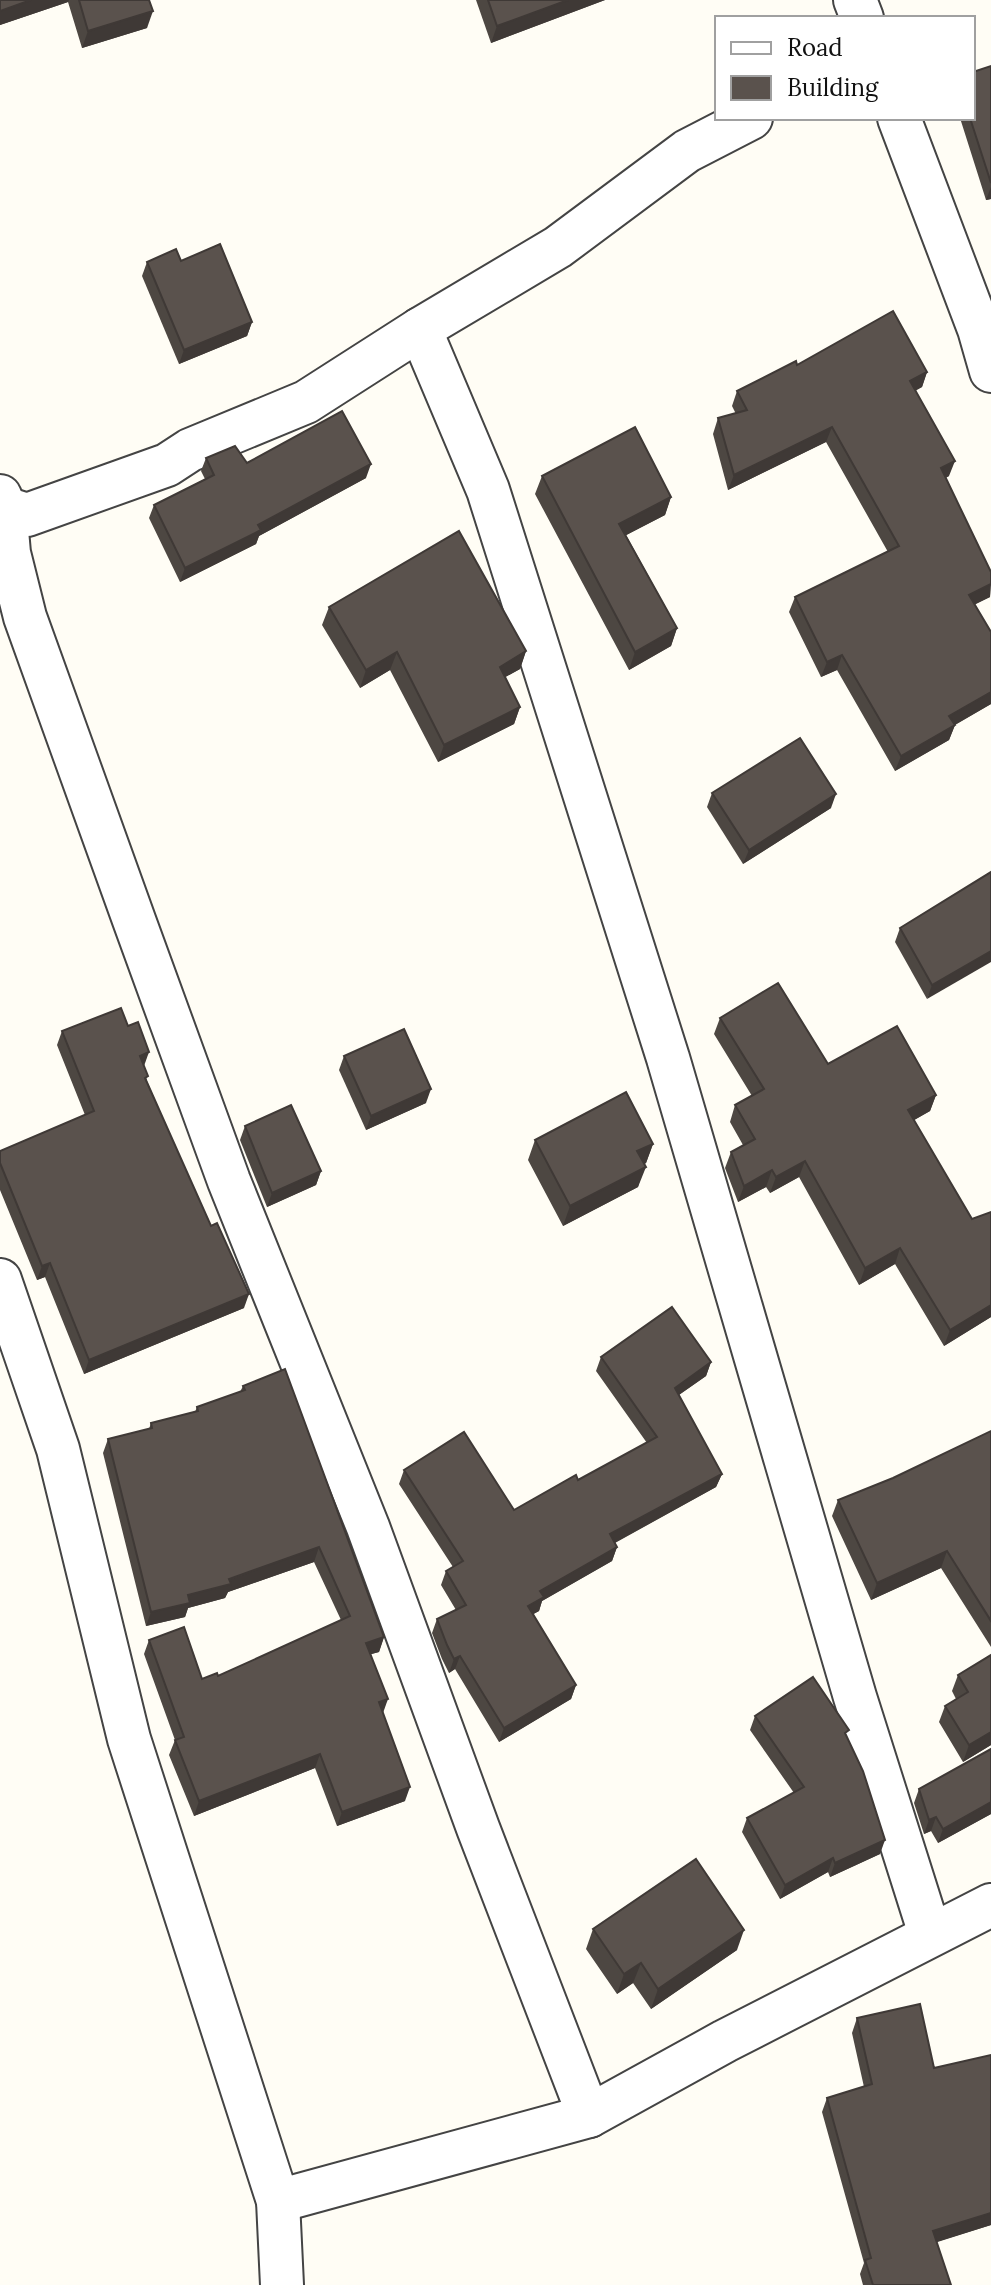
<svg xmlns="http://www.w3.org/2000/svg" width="991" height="2285" font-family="Lora,serif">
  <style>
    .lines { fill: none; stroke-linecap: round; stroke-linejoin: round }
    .minor-casing { stroke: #444; stroke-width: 46 }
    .minor { stroke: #fff; stroke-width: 42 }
    .wall { fill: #4d4742 }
    .shaded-wall { fill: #3f3936 }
    .building { fill: #5a524d; stroke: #3f3936; stroke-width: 2 }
  </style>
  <rect width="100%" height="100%" fill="#fffdf5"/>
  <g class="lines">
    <g class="minor-casing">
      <g id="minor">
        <polyline points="855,0 862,18"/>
        <polyline points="899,118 979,329 991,371"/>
        <polyline points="420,329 488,490 668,1058 855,1697 930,1934"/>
        <polyline points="0,496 5,508 9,553 25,617 134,920 229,1181 368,1527 478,1828 589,2116"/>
        <polyline points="5,508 27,515 167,465 190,450 306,402 420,329 558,247 687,151 751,118"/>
        <polyline points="0,1280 58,1449 129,1739 278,2201 282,2285"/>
        <polyline points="278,2201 589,2116 725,2041 991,1905"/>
      </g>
    </g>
    <use href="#minor" class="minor"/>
  </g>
  <g class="wall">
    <polygon points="0,0 149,0 147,28 82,48 68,2 0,25"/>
    <polygon points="476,0 605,0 491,43"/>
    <polygon points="991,66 991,199 986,200 960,118 973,118"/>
    <polygon points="181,261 252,322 247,336 179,364 142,276 147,262"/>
    <polygon points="797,365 927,372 922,387 915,390 949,476 945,478 991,572 990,597 975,604 991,704 955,725 949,740 895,771 837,670 821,677 789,612 795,597 888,552 826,442 728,490 713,434 718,418 736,414 732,406 737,391"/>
    <polygon points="206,458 247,463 366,478 259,536 256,544 180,582 149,518 154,505 205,479 201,471"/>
    <polygon points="542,476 671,497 665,515 626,535 677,628 671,646 629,670 535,494"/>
    <polygon points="329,607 526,651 520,669 505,677 520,707 514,724 438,762 390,670 360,688 322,625"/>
    <polygon points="712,793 831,808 743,864 707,807"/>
    <polygon points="991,872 927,999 895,942 900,928"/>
    <polygon points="720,1018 828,1064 936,1095 930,1111 914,1120 991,1317 944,1346 895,1264 859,1285 799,1177 770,1193 766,1187 738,1202 725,1168 731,1152 743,1145 730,1122 735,1105 752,1096 714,1034"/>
    <polygon points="128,1026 144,1066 147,1081 244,1308 84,1374 45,1277 37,1280 0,1190 0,1151 85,1115 57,1045 62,1031"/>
    <polygon points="344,1056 426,1103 366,1130 339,1070"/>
    <polygon points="245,1126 321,1171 316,1185 267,1207 240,1140"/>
    <polygon points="535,1140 653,1144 646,1163 644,1164 638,1187 563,1226 528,1160"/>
    <polygon points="601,1357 711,1362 706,1376 679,1395 722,1474 716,1487 615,1543 617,1547 612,1561 542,1601 539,1611 533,1614 576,1685 571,1699 499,1742 455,1669 449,1673 442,1659 432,1633 437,1619 456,1610 441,1585 446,1571 453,1567 399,1484 404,1470 514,1510 578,1480 647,1443 596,1371"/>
    <polygon points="243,1386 384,1637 379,1652 371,1654 383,1713 405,1801 337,1826 315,1768 194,1816 169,1755 175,1740 144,1654 149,1640 202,1679 218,1676 341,1620 314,1562 228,1592 225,1598 188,1608 185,1617 146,1626 103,1453 108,1439 149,1429 151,1423 195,1412 197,1407 240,1392"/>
    <polygon points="991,1431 991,1647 941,1568 871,1600 832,1516 838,1500 893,1478"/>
    <polygon points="991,1655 991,1745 963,1762 939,1722 945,1706 956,1699 952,1691 958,1675"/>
    <polygon points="755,1716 847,1737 880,1854 830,1877 828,1872 780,1899 742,1832 747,1818 794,1793 750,1730"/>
    <polygon points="991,1749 991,1814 938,1843 931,1831 924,1834 914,1803 919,1789"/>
    <polygon points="593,1929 737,1950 651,2009 633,1983 617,1994 586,1949"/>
    <polygon points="857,2018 934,2068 991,2055 991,2225 936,2242 951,2285 863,2285 860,2274 864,2263 822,2112 827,2098 864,2087 852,2033"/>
  </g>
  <g class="shaded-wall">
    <polygon points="31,0 69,0 68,2 0,25 0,11"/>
    <polygon points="568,0 605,0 491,43 497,26"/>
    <polygon points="153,11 147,28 82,48 88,31"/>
    <polygon points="991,187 991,199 986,200"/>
    <polygon points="252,322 247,336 179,364 184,350"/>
    <polygon points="927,372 922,387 905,397 910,381"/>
    <polygon points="832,427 826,442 728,490 734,475"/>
    <polygon points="955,461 949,476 935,484 941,468"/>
    <polygon points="371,464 366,478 259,536 256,544 180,582 185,568 258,525"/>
    <polygon points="671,497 665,515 613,542 619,524"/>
    <polygon points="991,584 990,597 964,610 969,595"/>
    <polygon points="677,628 671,646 629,670 635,652"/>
    <polygon points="526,651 520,669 493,684 500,667"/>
    <polygon points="397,652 390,670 360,688 366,670"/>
    <polygon points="842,655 837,670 821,677 827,662"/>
    <polygon points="991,692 991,704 944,731 949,716"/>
    <polygon points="520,707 514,724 438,762 444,745"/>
    <polygon points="955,725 949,740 895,771 901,756"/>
    <polygon points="836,794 831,808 743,864 749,850"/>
    <polygon points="991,951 991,962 927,999 932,985"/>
    <polygon points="149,1052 144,1066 140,1056"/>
    <polygon points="431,1089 426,1103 366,1130 371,1116"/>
    <polygon points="936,1095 930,1111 902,1127 908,1110"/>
    <polygon points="653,1144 646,1163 630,1171 637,1151"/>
    <polygon points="805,1161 799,1177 770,1193 776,1177"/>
    <polygon points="646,1167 638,1187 563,1226 570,1206"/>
    <polygon points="772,1170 766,1187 738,1202 744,1186"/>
    <polygon points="321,1171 316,1185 267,1207 272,1193"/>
    <polygon points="900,1248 895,1264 859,1285 865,1268"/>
    <polygon points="50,1263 45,1277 37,1280 42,1266"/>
    <polygon points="249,1294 244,1308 84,1374 89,1360"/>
    <polygon points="991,1305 991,1317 944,1346 950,1330"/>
    <polygon points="711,1362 706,1376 670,1401 675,1388"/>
    <polygon points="722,1474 716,1487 605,1548 610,1534"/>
    <polygon points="319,1547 314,1562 228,1592 225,1598 188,1608 185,1617 146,1626 151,1612 188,1595"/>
    <polygon points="617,1547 612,1561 542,1601 539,1611 523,1620 528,1606 540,1591"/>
    <polygon points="947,1551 941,1568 871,1600 877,1583"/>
    <polygon points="384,1637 379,1652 361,1657 366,1643"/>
    <polygon points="460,1656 455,1669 449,1673 454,1659"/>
    <polygon points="576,1685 571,1699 499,1742 504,1728"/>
    <polygon points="388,1699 383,1713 379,1702"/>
    <polygon points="991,1732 991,1745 963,1762 969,1745"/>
    <polygon points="320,1754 315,1768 194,1816 199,1801"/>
    <polygon points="410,1787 405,1801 337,1826 342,1812"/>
    <polygon points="991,1802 991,1814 938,1843 943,1829"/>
    <polygon points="936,1817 931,1831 924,1834 929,1820"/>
    <polygon points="885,1840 880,1854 830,1877 835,1863"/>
    <polygon points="833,1858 828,1872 780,1899 785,1885"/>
    <polygon points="744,1930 737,1950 651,2009 658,1989"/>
    <polygon points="641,1963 633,1983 617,1994 624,1974"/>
    <polygon points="991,2213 991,2225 928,2245 933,2231"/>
  </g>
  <g class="building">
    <polygon points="0,0 31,0 0,11"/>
    <polygon points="79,0 149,0 153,11 88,31"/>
    <polygon points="488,0 568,0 497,26"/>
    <polygon points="991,66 991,183 970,118 973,118 973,72"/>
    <polygon points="220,244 252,322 184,350 147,262 176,249 181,261"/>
    <polygon points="893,311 927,372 910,381 955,461 941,468 991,572 991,584 969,595 991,632 991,692 949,716 955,725 901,756 842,655 827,662 795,597 899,546 832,427 734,475 718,418 747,410 737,391 796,361 797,365"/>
    <polygon points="342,411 371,464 258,525 261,530 185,568 154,505 214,475 206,458 235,446 247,463"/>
    <polygon points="635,427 671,497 619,524 677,628 635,652 542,476"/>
    <polygon points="459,531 526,651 500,667 520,707 444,745 397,652 366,670 329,607"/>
    <polygon points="800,738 836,794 749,850 712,793"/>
    <polygon points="991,872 991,951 932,985 900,928"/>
    <polygon points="778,983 828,1064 897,1026 936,1095 908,1110 972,1219 991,1212 991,1305 950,1330 900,1248 865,1268 805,1161 776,1177 772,1170 744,1186 731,1152 755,1139 735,1105 764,1089 720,1018"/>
    <polygon points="121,1008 128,1026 138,1022 149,1052 140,1056 148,1076 145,1078 211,1226 217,1223 249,1294 89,1360 50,1263 42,1266 0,1163 0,1151 94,1111 62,1031"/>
    <polygon points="404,1029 431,1089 371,1116 344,1056"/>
    <polygon points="626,1092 653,1144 637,1151 646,1167 570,1206 535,1140"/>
    <polygon points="291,1105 321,1171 272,1193 245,1126"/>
    <polygon points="672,1307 711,1362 675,1388 722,1474 610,1534 617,1547 540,1591 544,1597 528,1606 576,1685 504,1728 460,1656 454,1659 447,1645 437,1619 466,1605 446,1571 463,1561 404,1470 464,1432 514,1510 576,1475 578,1480 657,1437 601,1357"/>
    <polygon points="285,1369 384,1637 366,1643 388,1699 379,1702 410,1787 342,1812 320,1754 199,1801 175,1740 184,1737 149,1640 184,1627 202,1679 217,1673 218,1676 350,1616 319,1547 229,1579 231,1584 188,1595 190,1603 151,1612 108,1439 152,1428 151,1423 198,1411 197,1407 245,1390 243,1386"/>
    <polygon points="991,1431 991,1621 947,1551 877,1583 838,1500 893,1478"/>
    <polygon points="991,1655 991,1732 969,1745 945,1706 968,1692 958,1675"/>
    <polygon points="813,1677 849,1730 845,1733 863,1771 885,1840 835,1863 833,1858 785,1885 747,1818 804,1787 755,1716"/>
    <polygon points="991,1749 991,1802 943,1829 936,1817 929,1820 919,1789"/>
    <polygon points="696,1859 744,1930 658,1989 641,1963 624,1974 593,1929"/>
    <polygon points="920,2004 934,2068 991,2055 991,2213 933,2231 951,2285 873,2285 865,2260 871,2258 827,2098 872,2084 857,2018"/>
  </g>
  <rect x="715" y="16" width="260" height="104" fill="#ffffff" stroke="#a0a0a0" stroke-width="2"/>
  <rect x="731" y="42" width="40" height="12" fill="#ffffff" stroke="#a0a0a0" stroke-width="2"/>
  <text x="787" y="56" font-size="24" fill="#111111">Road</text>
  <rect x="731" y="76" width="40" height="24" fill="#5a524d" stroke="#a0a0a0" stroke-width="2"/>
  <text x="787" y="96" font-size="24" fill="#111111">Building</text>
</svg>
